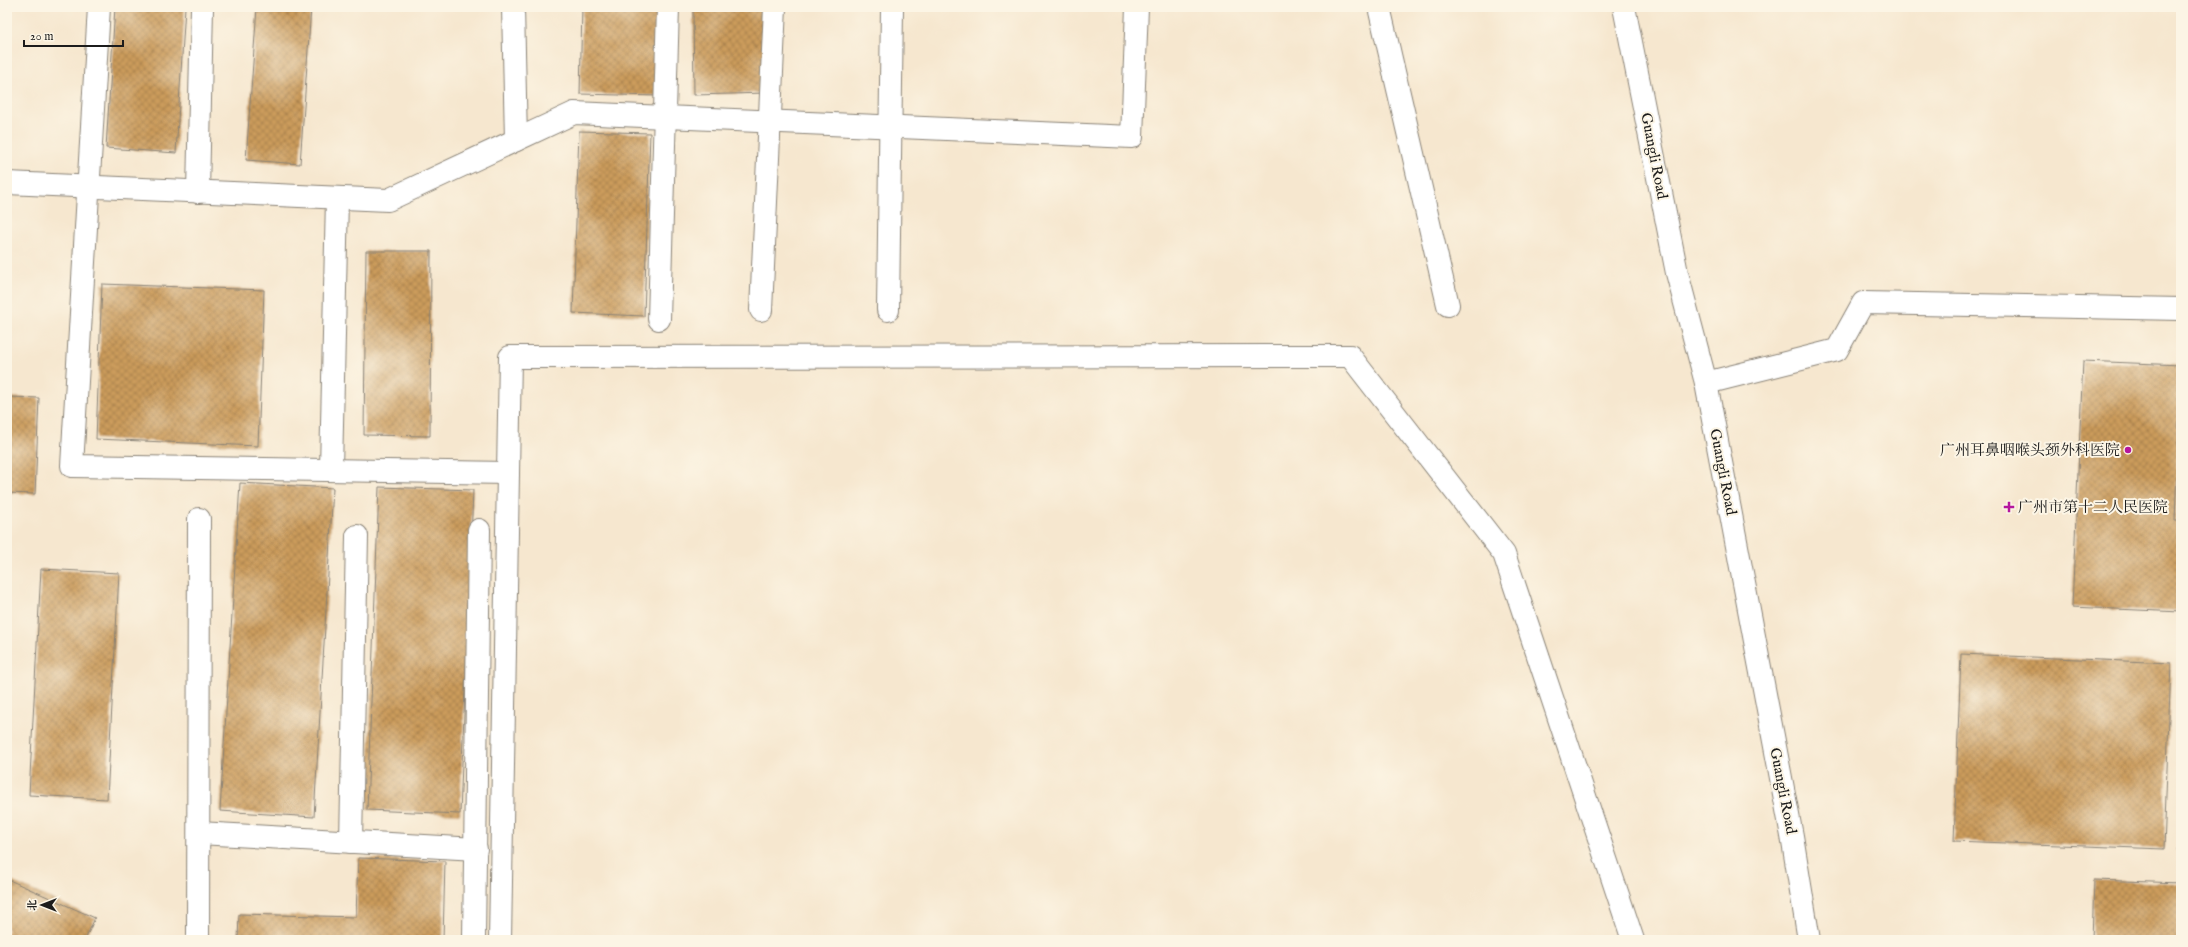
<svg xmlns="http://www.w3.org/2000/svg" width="2188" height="947" font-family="'IM FELL English','Noto Serif SC',serif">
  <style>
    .building { fill: url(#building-cross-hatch) }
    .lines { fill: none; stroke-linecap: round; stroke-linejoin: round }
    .minor-casing { stroke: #898276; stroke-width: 24 }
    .tertiary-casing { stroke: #898276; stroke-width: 24 }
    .minor { stroke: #fff; stroke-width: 22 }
    .tertiary { stroke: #fff; stroke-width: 22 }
    .poi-dot { fill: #b5179e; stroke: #fcf5e5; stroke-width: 1.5 }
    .labels { text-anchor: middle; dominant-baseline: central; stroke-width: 4; stroke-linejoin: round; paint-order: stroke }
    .street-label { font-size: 15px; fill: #1c1c1c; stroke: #fcf5e5 }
    .poi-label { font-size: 15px; fill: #1c1c1c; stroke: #fcf5e5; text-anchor: end }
  </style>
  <defs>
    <pattern id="building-cross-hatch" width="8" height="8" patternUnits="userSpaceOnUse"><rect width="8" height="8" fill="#cb9b5c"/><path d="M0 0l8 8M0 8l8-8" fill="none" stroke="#a47e4b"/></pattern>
  </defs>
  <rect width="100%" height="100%" fill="#fcf5e5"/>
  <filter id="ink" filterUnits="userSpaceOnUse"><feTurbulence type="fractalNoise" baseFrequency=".025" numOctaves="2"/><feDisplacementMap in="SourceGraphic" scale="8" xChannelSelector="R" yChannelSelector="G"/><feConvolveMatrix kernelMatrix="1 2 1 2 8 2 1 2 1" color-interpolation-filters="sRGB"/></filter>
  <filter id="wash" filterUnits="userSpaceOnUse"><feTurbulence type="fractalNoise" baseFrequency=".012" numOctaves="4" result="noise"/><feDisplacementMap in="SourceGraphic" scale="16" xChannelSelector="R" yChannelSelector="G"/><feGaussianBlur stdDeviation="0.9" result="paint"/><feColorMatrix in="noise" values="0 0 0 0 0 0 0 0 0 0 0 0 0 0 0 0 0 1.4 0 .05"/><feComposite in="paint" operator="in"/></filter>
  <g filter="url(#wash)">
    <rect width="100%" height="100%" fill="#f6e7cf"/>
    <g id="blocks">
      <g class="building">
        <polygon points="115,7 185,7 176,153 106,148"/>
        <polygon points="257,7 311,7 300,164 246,160"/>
        <polygon points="582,7 661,7 659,96 580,94"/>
        <polygon points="693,7 764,7 766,93 694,95"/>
        <polygon points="579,131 650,133 644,316 573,313"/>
        <polygon points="366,251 431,251 430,436 364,435"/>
        <polygon points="102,284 264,290 258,446 96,439"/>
        <polygon points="2083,361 2181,365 2175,521 2181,521 2181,612 2072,607"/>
        <polygon points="7,397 39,398 35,494 7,493"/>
        <polygon points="240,483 333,488 314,817 220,811"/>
        <polygon points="379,487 473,490 460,814 367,810"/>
        <polygon points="41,569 119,573 107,799 29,795"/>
        <polygon points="1961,654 2171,663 2164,849 1954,841"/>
        <polygon points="2180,809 2181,809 2181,850 2178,850"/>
        <polygon points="358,858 445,861 443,940 238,940 239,914 356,917"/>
        <polygon points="7,879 95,918 85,940 7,940"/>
        <polygon points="2094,880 2181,883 2181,940 2092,940"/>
      </g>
    </g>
  </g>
  <g filter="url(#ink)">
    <use href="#blocks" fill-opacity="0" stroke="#898276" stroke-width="1"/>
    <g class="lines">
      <g class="minor-casing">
        <g id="minor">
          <polyline points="99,7 72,466 508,473"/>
          <polyline points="513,7 516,140"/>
          <polyline points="1379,7 1448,305"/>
          <polyline points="7,183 388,200 574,113 1132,137 1137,7"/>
          <polyline points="198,192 202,7"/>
          <polyline points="761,310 775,7"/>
          <polyline points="888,310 892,7"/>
          <polyline points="659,319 668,7"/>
          <polyline points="1706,383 1837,350 1863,303 2181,309"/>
          <polyline points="331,470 337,198"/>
          <polyline points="199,833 476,849"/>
          <polyline points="351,842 357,536"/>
          <polyline points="198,940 199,519"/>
          <polyline points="474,940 479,530"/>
          <polyline points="500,940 510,357 1350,356 1504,554 1633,940"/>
        </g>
      </g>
      <g class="tertiary-casing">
        <polyline id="tertiary" points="1624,7 1677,273 1706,383 1792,836 1809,940"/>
      </g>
      <use href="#minor" class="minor"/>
      <use href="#tertiary" class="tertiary"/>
    </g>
  </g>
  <g class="poi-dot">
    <circle cx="2128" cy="450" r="4"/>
    <path d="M2007 501h4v4h4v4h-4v4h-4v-4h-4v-4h4z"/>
  </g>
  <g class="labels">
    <g class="street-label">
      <text transform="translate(1654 156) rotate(79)">Guangli Road</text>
      <text transform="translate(1723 472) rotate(79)">Guangli Road</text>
      <text transform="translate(1783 791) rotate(79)">Guangli Road</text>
    </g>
    <g class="poi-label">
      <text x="2120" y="450">广州耳鼻咽喉头颈外科医院</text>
      <text x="2018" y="507" text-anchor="start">广州市第十二人民医院</text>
    </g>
  </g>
  <rect width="2188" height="947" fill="none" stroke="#fcf5e5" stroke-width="24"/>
  <g transform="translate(42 905) rotate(270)" stroke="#fcf5e5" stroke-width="3" paint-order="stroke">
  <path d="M0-3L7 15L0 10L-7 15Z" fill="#1c1c1c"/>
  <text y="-6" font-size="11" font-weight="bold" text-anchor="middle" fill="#1c1c1c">北</text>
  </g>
  <path d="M24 40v6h99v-6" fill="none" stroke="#1c1c1c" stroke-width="2"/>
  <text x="30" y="40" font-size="12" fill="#1c1c1c" stroke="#fcf5e5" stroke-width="3" paint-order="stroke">20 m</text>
</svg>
